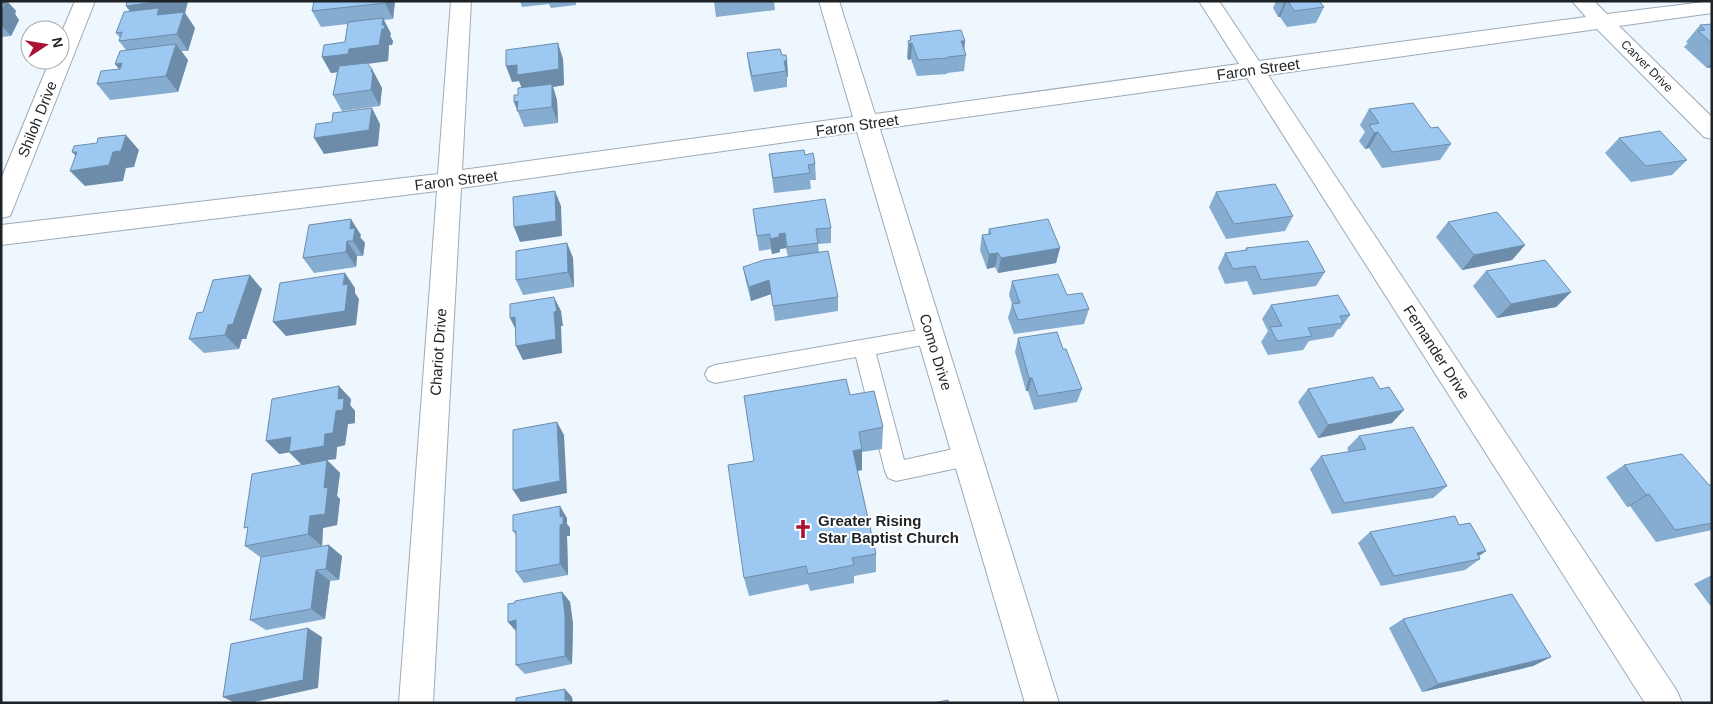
<svg xmlns="http://www.w3.org/2000/svg" width="1713" height="704" font-family="Arial,sans-serif">
  <style>
    .lines { fill: none; stroke-linecap: round; stroke-linejoin: round }
    .service-casing { stroke: #9dabb7; stroke-width: 2 }
    .minor-casing { stroke: #9dabb7; stroke-width: 2 }
    .service { fill: #fff; fill-rule: evenodd }
    .minor { fill: #fff; fill-rule: evenodd }
    .wall { fill: #86acd0 }
    .shaded-wall { fill: #6d8ca9 }
    .building { fill: #9cc8f2; stroke: #6d8ca9 }
    .labels { text-anchor: middle; dominant-baseline: central; stroke-width: 4; stroke-linejoin: round; paint-order: stroke }
    .far-street-label { font-size: 12px; fill: #1d2226; stroke: #fff }
    .street-label { font-size: 15px; fill: #1d2226; stroke: #fff }
    .poi-label { font-size: 15px; font-weight: bold; fill: #1d2226; stroke: #fff; text-anchor: start }
  </style>
  <rect width="100%" height="100%" fill="#eef6fe"/>
  <g class="lines">
    <g class="service-casing">
      <polygon id="service" points="931,328 938,330 941,336 938,342 876,354 904,460 967,446 975,449 978,456 975,463 967,466 896,481 888,478 885,471 856,357 715,383 708,380 705,374 708,368 715,365"/>
    </g>
    <g class="minor-casing">
      <g id="minor">
        <polygon points="75,1 95,1 13,209 10,216 1,218 1,179 50,60 60,60 60,36"/>
        <polygon points="451,1 471,1 462,170 853,117 819,1 839,1 875,114 1239,64 1199,1 1219,1 1259,61 1586,17 1572,1 1594,1 1607,14 1712,1 1712,13 1619,26 1712,117 1712,139 1704,137 1597,29 1268,75 1677,691 1682,703 1645,703 1247,78 880,129 1059,703 1025,703 857,132 461,188 433,703 399,703 437,191 1,245 1,225 438,174"/>
      </g>
    </g>
    <use href="#service" class="service"/>
    <use href="#minor" class="minor"/>
  </g>
  <g class="wall">
    <polygon points="1,1 8,1 7,1 16,11 15,14 19,20 11,36 1,37"/>
    <polygon points="127,1 188,1 185,13 195,28 188,51 181,51 188,60 178,92 110,100 97,84 119,69 115,64 126,50 119,41 120,38 116,33 130,11 126,6"/>
    <polygon points="314,1 395,1 393,19 384,20 391,34 390,36 393,41 392,45 389,45 388,61 367,64 372,69 382,88 380,106 342,111 333,95 337,72 331,73 322,57 345,42 348,24 321,27 312,11"/>
    <polygon points="520,1 576,1 576,5 551,8 549,4 522,7"/>
    <polygon points="714,1 774,1 775,10 716,17"/>
    <polygon points="1276,1 1319,1 1324,7 1316,23 1287,27 1280,17 1278,17 1273,8"/>
    <polygon points="1712,24 1712,67 1707,68 1684,47 1688,43 1686,42 1700,25"/>
    <polygon points="910,36 964,50 966,55 964,71 947,73 947,74 917,76 911,59 908,60 907,57 908,41 910,40"/>
    <polygon points="747,53 782,55 787,61 788,77 787,77 787,87 754,92 749,69"/>
    <polygon points="563,59 564,85 553,87 557,100 558,123 524,127 514,102 522,88 519,81 512,82"/>
    <polygon points="1369,109 1431,128 1451,144 1440,160 1382,168 1369,148 1365,149 1359,141 1365,132 1360,125"/>
    <polygon points="1619,138 1687,160 1672,175 1631,182 1605,153"/>
    <polygon points="769,154 805,155 815,164 816,180 810,180 811,189 774,193"/>
    <polygon points="1216,192 1293,216 1285,231 1226,239 1209,207"/>
    <polygon points="753,209 831,228 831,243 818,244 819,252 838,297 838,311 775,321 771,294 751,301 746,282 743,267 788,257 786,248 780,249 780,252 772,254 771,249 759,251"/>
    <polygon points="1448,222 1525,245 1512,260 1462,270 1436,237"/>
    <polygon points="989,229 1060,248 1056,263 998,273 995,267 987,269 980,250 982,235 988,234"/>
    <polygon points="361,235 360,237 365,243 363,256 357,256 356,267 314,273 303,258"/>
    <polygon points="567,243 573,258 574,287 523,295 516,280"/>
    <polygon points="1246,248 1325,272 1316,286 1253,295 1247,281 1225,284 1218,268 1225,253 1245,251"/>
    <polygon points="1486,271 1571,292 1556,307 1497,318 1473,286"/>
    <polygon points="1012,281 1067,295 1089,309 1084,324 1014,334 1008,318 1012,304 1009,295"/>
    <polygon points="262,289 246,339 242,339 239,349 204,353 189,339"/>
    <polygon points="1271,305 1350,315 1340,329 1338,329 1333,337 1309,341 1303,350 1268,355 1261,342 1268,331 1262,319"/>
    <polygon points="1018,338 1063,349 1082,389 1077,402 1034,410 1028,391 1026,391 1015,352"/>
    <polygon points="1308,389 1392,423 1318,438 1298,402"/>
    <polygon points="850,395 883,427 882,449 862,452 862,470 857,471 876,554 876,572 854,576 854,583 810,591 808,584 749,596 744,578 754,461"/>
    <polygon points="351,399 350,405 355,411 355,423 348,424 345,445 337,447 336,459 327,460 340,473 337,496 340,499 337,525 323,528 322,546 260,557 245,546 302,465 289,452 279,454"/>
    <polygon points="1359,436 1447,486 1433,498 1332,514 1310,469 1321,456 1349,452 1347,448"/>
    <polygon points="1624,465 1709,485 1712,485 1712,530 1656,542 1630,506 1627,507 1606,477"/>
    <polygon points="567,518 567,524 570,528 570,536 567,536 568,575 524,583 516,572 516,535 513,531"/>
    <polygon points="1459,525 1486,551 1479,556 1480,559 1465,570 1381,586 1358,543 1370,532"/>
    <polygon points="342,556 339,580 330,581 325,619 266,630 250,620 261,557"/>
    <polygon points="1712,575 1712,608 1694,584"/>
    <polygon points="562,592 570,602 573,624 572,664 525,674 516,665 516,631 508,622 515,603"/>
    <polygon points="1403,619 1551,657 1533,666 1422,692 1389,628"/>
  </g>
  <g class="shaded-wall">
    <polygon points="1,1 7,1 16,11 15,14 19,20 11,36 1,25"/>
    <polygon points="162,1 188,1 185,13 195,28 188,51 177,34 138,22 126,6"/>
    <polygon points="385,1 395,1 393,19 385,3"/>
    <polygon points="1285,1 1287,1 1280,17 1278,17"/>
    <polygon points="383,18 391,34 390,36 393,41 392,45 389,45 388,61 358,65 357,70 331,73 322,57 349,49 382,25"/>
    <polygon points="961,41 965,41 964,55"/>
    <polygon points="558,43 563,59 564,85 553,87 557,100 558,123 552,107 523,91 519,81 512,82 506,66"/>
    <polygon points="912,43 911,59 908,60 909,44"/>
    <polygon points="176,44 188,60 178,92 166,76"/>
    <polygon points="784,61 787,61 788,77 787,77 786,71"/>
    <polygon points="1712,62 1712,67 1707,68"/>
    <polygon points="122,63 128,80 115,64"/>
    <polygon points="372,69 382,88 380,106 371,90 371,72"/>
    <polygon points="518,101 518,111 514,102"/>
    <polygon points="372,108 380,124 378,146 324,154 314,138"/>
    <polygon points="1378,132 1369,148 1365,149 1374,133"/>
    <polygon points="126,135 139,150 134,167 126,168 123,181 85,186 70,171 113,152"/>
    <polygon points="72,152 77,152 87,168"/>
    <polygon points="555,191 561,206 562,236 520,242 514,227"/>
    <polygon points="351,219 361,235 360,237 365,243 363,256 353,241 350,229"/>
    <polygon points="785,233 786,248 780,249 780,252 772,254 770,239 779,234"/>
    <polygon points="347,241 357,256 356,267 346,252"/>
    <polygon points="567,243 573,258 574,287 568,272"/>
    <polygon points="1525,245 1512,260 1462,270 1474,255"/>
    <polygon points="1060,248 1056,263 998,273 1001,258"/>
    <polygon points="998,253 995,267 987,269 989,254"/>
    <polygon points="345,273 355,288 355,293 359,299 356,325 286,336 273,322 343,285"/>
    <polygon points="250,275 262,289 246,339 242,339 239,349 225,335 228,325"/>
    <polygon points="769,280 771,294 751,301 749,287"/>
    <polygon points="1571,292 1556,307 1497,318 1511,304"/>
    <polygon points="554,297 561,311 563,326 561,326 562,353 523,360 516,346 554,312"/>
    <polygon points="515,317 517,332 510,318"/>
    <polygon points="1029,378 1032,378 1028,391 1026,391"/>
    <polygon points="339,386 351,399 350,405 355,411 355,423 348,424 345,445 337,447 336,459 327,460 340,473 337,496 340,499 337,525 323,528 322,546 308,534 302,465 289,452 325,434 336,411"/>
    <polygon points="1404,410 1392,423 1318,438 1328,425"/>
    <polygon points="557,422 564,435 567,493 521,502 513,490"/>
    <polygon points="291,437 304,450 279,454 266,441"/>
    <polygon points="862,449 862,470 853,472 853,451"/>
    <polygon points="1649,494 1630,506 1627,507 1646,495"/>
    <polygon points="560,506 567,518 567,524 570,528 570,536 567,536 568,575 560,564"/>
    <polygon points="329,545 342,556 339,580 326,569"/>
    <polygon points="1486,551 1473,560 1477,553"/>
    <polygon points="316,570 330,581 325,619 311,609"/>
    <polygon points="562,592 570,602 573,624 572,664 565,656"/>
    <polygon points="516,620 517,632 508,622"/>
    <polygon points="308,628 322,637 318,688 249,703 235,703 223,697"/>
    <polygon points="1551,657 1533,666 1422,692 1438,684"/>
    <polygon points="565,689 572,697 573,703 568,703 565,700"/>
  </g>
  <g class="building">
    <polygon points="127,1 162,1 126,6"/>
    <polygon points="314,1 385,1 385,3 312,11"/>
    <polygon points="1288,1 1319,1 1324,7 1294,11"/>
    <polygon points="1,4 5,4 1,11"/>
    <polygon points="159,8 157,15 184,12 177,34 119,41 122,32 116,33 124,12"/>
    <polygon points="383,18 382,25 385,25 384,29 382,29 379,45 349,49 348,54 322,57 324,45 345,42 348,22"/>
    <polygon points="1712,24 1712,43 1698,31 1705,30 1700,25"/>
    <polygon points="961,30 965,41 961,41 966,55 948,57 948,58 918,60 912,43 909,44 908,41 911,40 910,36"/>
    <polygon points="558,43 559,69 517,75 517,65 506,66 506,50"/>
    <polygon points="176,44 166,76 97,84 101,71 120,69 122,63 115,64 120,51"/>
    <polygon points="780,49 782,55 786,55 787,61 784,61 786,71 752,76 747,53"/>
    <polygon points="367,63 372,69 371,72 373,72 371,90 333,95 339,66"/>
    <polygon points="552,84 552,107 517,111 518,101 514,102 514,95 518,95 518,88"/>
    <polygon points="1413,103 1431,128 1438,127 1451,144 1392,152 1378,132 1374,133 1369,125 1379,123 1369,109"/>
    <polygon points="372,108 369,130 314,138 316,124 332,122 333,113"/>
    <polygon points="1660,131 1687,160 1646,166 1619,138"/>
    <polygon points="126,135 121,151 113,152 109,165 70,171 77,152 72,152 74,146 97,143 98,138"/>
    <polygon points="804,150 805,155 813,153 815,164 808,165 810,173 773,178 769,154"/>
    <polygon points="1275,184 1293,216 1234,224 1216,192"/>
    <polygon points="555,191 556,221 514,227 513,197"/>
    <polygon points="825,199 831,228 816,229 818,243 787,247 785,233 779,234 779,237 770,239 770,234 757,236 753,209"/>
    <polygon points="1497,212 1525,245 1474,255 1448,222"/>
    <polygon points="351,219 350,229 355,228 353,241 347,241 346,252 303,258 309,225"/>
    <polygon points="1048,219 1060,248 1001,258 998,253 989,254 982,235 991,234 989,229"/>
    <polygon points="1308,241 1325,272 1261,280 1255,266 1233,269 1225,253 1247,250 1246,248"/>
    <polygon points="567,243 568,272 516,280 516,251"/>
    <polygon points="828,251 838,297 773,306 769,280 749,287 743,267 764,260"/>
    <polygon points="1545,260 1571,292 1511,304 1486,271"/>
    <polygon points="345,273 343,285 348,284 345,311 273,322 280,283"/>
    <polygon points="1058,274 1067,295 1082,293 1089,309 1018,320 1012,304 1020,303 1012,281"/>
    <polygon points="250,275 233,324 228,325 225,335 189,339 197,313 203,312 213,280"/>
    <polygon points="1338,295 1350,315 1340,316 1343,323 1308,328 1312,336 1277,341 1270,327 1282,326 1271,305"/>
    <polygon points="554,297 557,311 554,312 556,339 516,346 515,317 510,318 510,304"/>
    <polygon points="1057,332 1063,349 1066,349 1082,389 1038,396 1032,378 1029,378 1018,338"/>
    <polygon points="1373,377 1380,389 1389,387 1404,410 1328,425 1308,389"/>
    <polygon points="846,379 850,395 874,391 883,427 859,432 862,449 853,451 876,554 852,558 854,565 808,574 806,566 744,578 728,465 754,461 744,396"/>
    <polygon points="339,386 338,399 344,398 343,410 336,411 333,433 325,434 324,446 289,452 291,437 266,441 272,399"/>
    <polygon points="557,422 560,481 513,490 513,430"/>
    <polygon points="1413,427 1447,486 1344,503 1321,456 1366,449 1359,436"/>
    <polygon points="1682,454 1709,485 1712,485 1712,523 1675,530 1649,494 1646,495 1624,465"/>
    <polygon points="327,460 324,488 328,487 325,514 310,516 308,534 245,546 248,527 244,528 252,474"/>
    <polygon points="560,506 560,517 563,516 563,524 560,525 560,564 516,572 516,531 513,531 513,515"/>
    <polygon points="1455,516 1459,525 1470,523 1486,551 1477,553 1480,559 1394,576 1370,532"/>
    <polygon points="329,545 326,569 316,570 311,609 250,620 261,557"/>
    <polygon points="562,592 565,614 565,656 516,665 516,620 508,622 508,604 515,603 515,601"/>
    <polygon points="1512,594 1551,657 1438,684 1403,619"/>
    <polygon points="308,628 303,680 223,697 231,644"/>
    <polygon points="565,689 565,700 569,700 569,703 516,703 516,698"/>
    <polygon points="948,700 949,703 933,703"/>
  </g>
  <defs>
    <g id="church-bare" transform="scale(1.5)"><path d="M-1.2-6h2.4v3.5h3.3v2.4h-3.3V6h-2.4V-.1h-3.3v-2.4h3.3Z" fill="#a91233" stroke="#fff" stroke-width="2.5" paint-order="stroke"/></g>
  </defs>
  <g fill-rule="evenodd">
    <use href="#church-bare" x="803" y="529"/>
  </g>
  <g class="labels">
    <g class="far-street-label">
      <text transform="translate(1647 66) rotate(45)">Carver Drive</text>
    </g>
    <g class="street-label">
      <text transform="translate(1258 69) rotate(-8)">Faron Street</text>
      <text transform="translate(37 119) rotate(-68)">Shiloh Drive</text>
      <text transform="translate(857 125) rotate(-8)">Faron Street</text>
      <text transform="translate(456 180) rotate(-7)">Faron Street</text>
      <text transform="translate(438 352) rotate(-86)">Chariot Drive</text>
      <text transform="translate(936 352) rotate(73)">Como Drive</text>
      <text transform="translate(1437 352) rotate(57)">Fernander Drive</text>
    </g>
    <g class="poi-label">
      <text x="818" y="520">Greater Rising<tspan x="818" dy="17">Star Baptist Church</tspan></text>
    </g>
  </g>
  <rect width="1713" height="704" fill="none" stroke="#1d2226" stroke-width="5"/>
  <g transform="translate(45 45) rotate(78)"><circle r="24" fill="#ffffff" stroke="#a5a7a8"/>
  <path d="M0-4L9 19L0 12L-9 19Z" fill="#a91233"/>
  <text y="-8" font-size="14" font-weight="bold" text-anchor="middle" fill="#1d2226">N</text>
  </g>
</svg>
